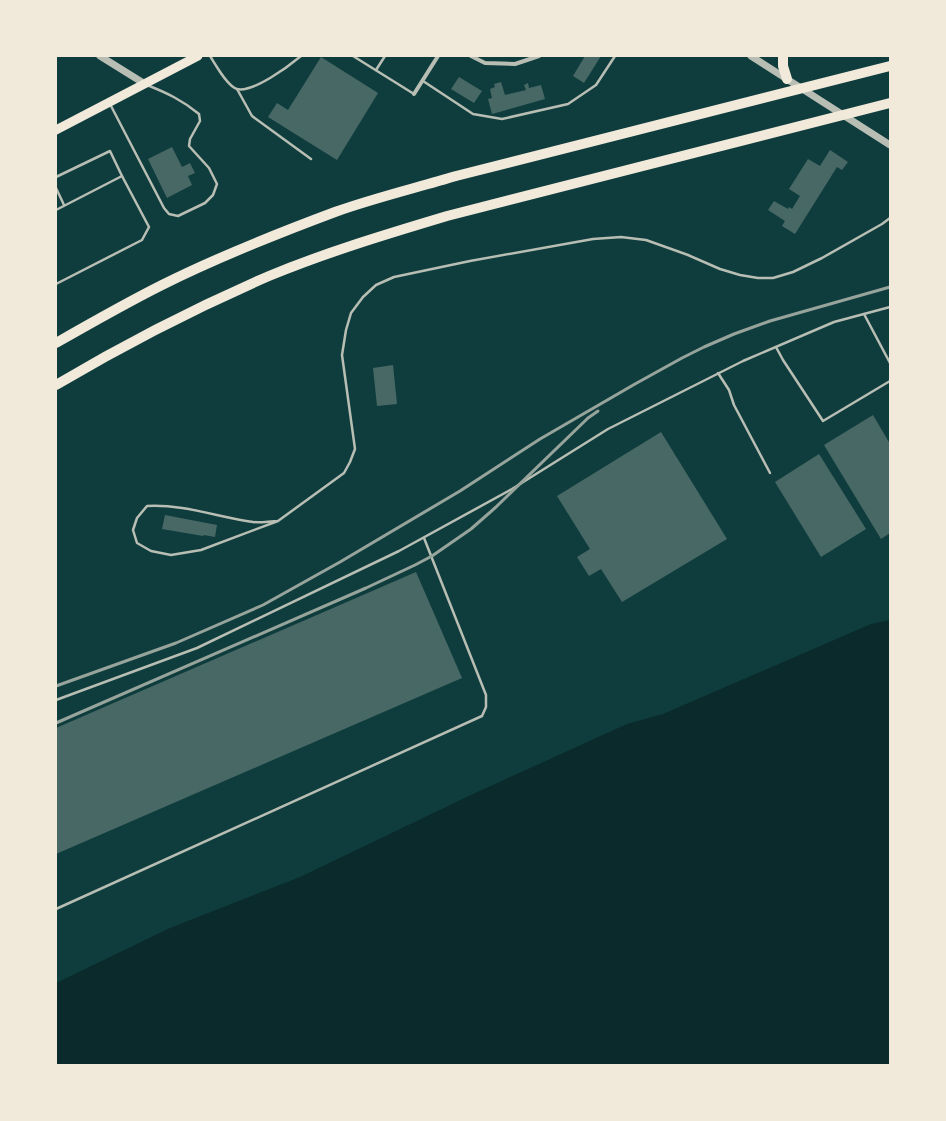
<svg xmlns="http://www.w3.org/2000/svg" width="946" height="1121" font-family="'Sofia Sans Condensed',sans-serif">
  <style>
    .water { fill: #0a2a2b }
    .building { fill: #486865 }
    .lines { fill: none; stroke-linecap: round; stroke-linejoin: round }
    .service { stroke: #b8beb3; stroke-width: 2.5 }
    .minor { stroke: #b8beb3; stroke-width: 4 }
    .tertiary { stroke: #b8beb3; stroke-width: 7 }
    .primary { stroke: #f1e9da; stroke-width: 9 }
    .motorway { stroke: #f1e9da; stroke-width: 10 }
    .rail { stroke: #97a49c; stroke-width: 3 }
  </style>
  <rect width="100%" height="100%" fill="#0f3d3e"/>
  <polygon class="water" points="890,620 890,1065 56,1065 56,983 170,928 300,877 473,794 627,724 663,714 871,624"/>
  <g class="building">
    <polygon points="585,56 601,56 584,83 573,76"/>
    <polygon points="321,57 378,93 337,160 268,117 277,103 288,110"/>
    <polygon points="459,77 482,91 474,103 451,89"/>
    <polygon points="501,82 505,95 526,90 524,85 528,83 529,88 541,85 545,99 492,114 488,99 492,98 490,89 495,87 494,84"/>
    <polygon points="172,147 182,167 190,163 195,173 188,176 192,185 167,198 148,159"/>
    <polygon points="830,150 848,162 842,170 837,167 795,234 782,226 785,221 768,210 774,201 788,209 789,207 792,209 800,196 789,189 808,159 820,166"/>
    <polygon points="393,365 397,404 377,406 373,368"/>
    <polygon points="873,415 890,444 890,533 881,539 824,445"/>
    <polygon points="661,432 727,539 622,602 601,569 589,576 577,557 590,549 557,496"/>
    <polygon points="819,454 866,529 821,557 775,482"/>
    <polygon points="165,515 217,525 215,537 204,535 203,536 162,529"/>
    <polygon points="416,572 462,678 56,854 56,728"/>
  </g>
  <g class="lines">
    <g class="service">
      <path d="M210,56C216,65 227,86 237,89C253,93 289,66 301,56"/>
      <polyline points="353,56 414,94"/>
      <polyline points="376,70 385,56"/>
      <polyline points="423,81 473,114 502,119 568,104 596,85 615,56"/>
      <polyline points="237,89 252,116 311,159"/>
      <path d="M110,104L164,208L169,214L178,216L205,203L213,195L217,184L209,168L189,146L190,139L200,121L199,114C182,100 167,93 147,85"/>
      <polyline points="56,177 110,151 122,176"/>
      <polyline points="56,188 64,205"/>
      <polyline points="56,210 122,176 149,227 142,240 56,284"/>
      <polyline points="864,314 890,363"/>
      <polyline points="776,347 783,360 823,421 890,381"/>
      <polyline points="718,373 729,390 734,405 770,473"/>
      <path d="M278,521C270,521 261,523 253,522C218,517 183,504 147,506L137,518L133,530L137,543L151,551L171,555L201,550L278,521L344,473L350,462L355,449L342,355L346,330L351,313L363,297L376,285L394,277L470,261L593,239L621,237L646,240L688,255L720,269L740,275L758,278H773L793,272L822,258L882,224L890,218"/>
      <polyline points="56,700 197,648 399,551 512,489 608,429 743,361 834,322 890,307"/>
      <polyline points="56,909 482,716 486,707 486,695 424,538"/>
    </g>
    <g class="minor">
      <polyline points="471,56 485,63 515,64 539,56"/>
      <polyline points="414,94 438,56"/>
    </g>
    <g class="tertiary">
      <polyline points="100,56 145,84"/>
      <polyline points="751,56 890,145"/>
    </g>
    <polyline class="primary" points="56,130 198,56"/>
    <g class="motorway">
      <polyline points="783,56 783,66 787,79"/>
      <path d="M56,343C91,323 126,303 162,285C218,257 276,234 335,212C374,198 416,188 456,176L890,66"/>
      <path d="M56,385C125,344 195,308 269,276C327,252 387,234 447,216L890,103"/>
    </g>
    <g class="rail">
      <polyline points="56,686 176,643 263,605 340,562 460,491 540,439 635,384 682,358 704,347 734,334 770,321 890,287"/>
      <polyline points="56,723 366,588 415,565 432,556 471,529 496,507 588,418 598,411"/>
    </g>
  </g>
  <rect width="946" height="1121" fill="none" stroke="#f1e9da" stroke-width="114"/>
</svg>
